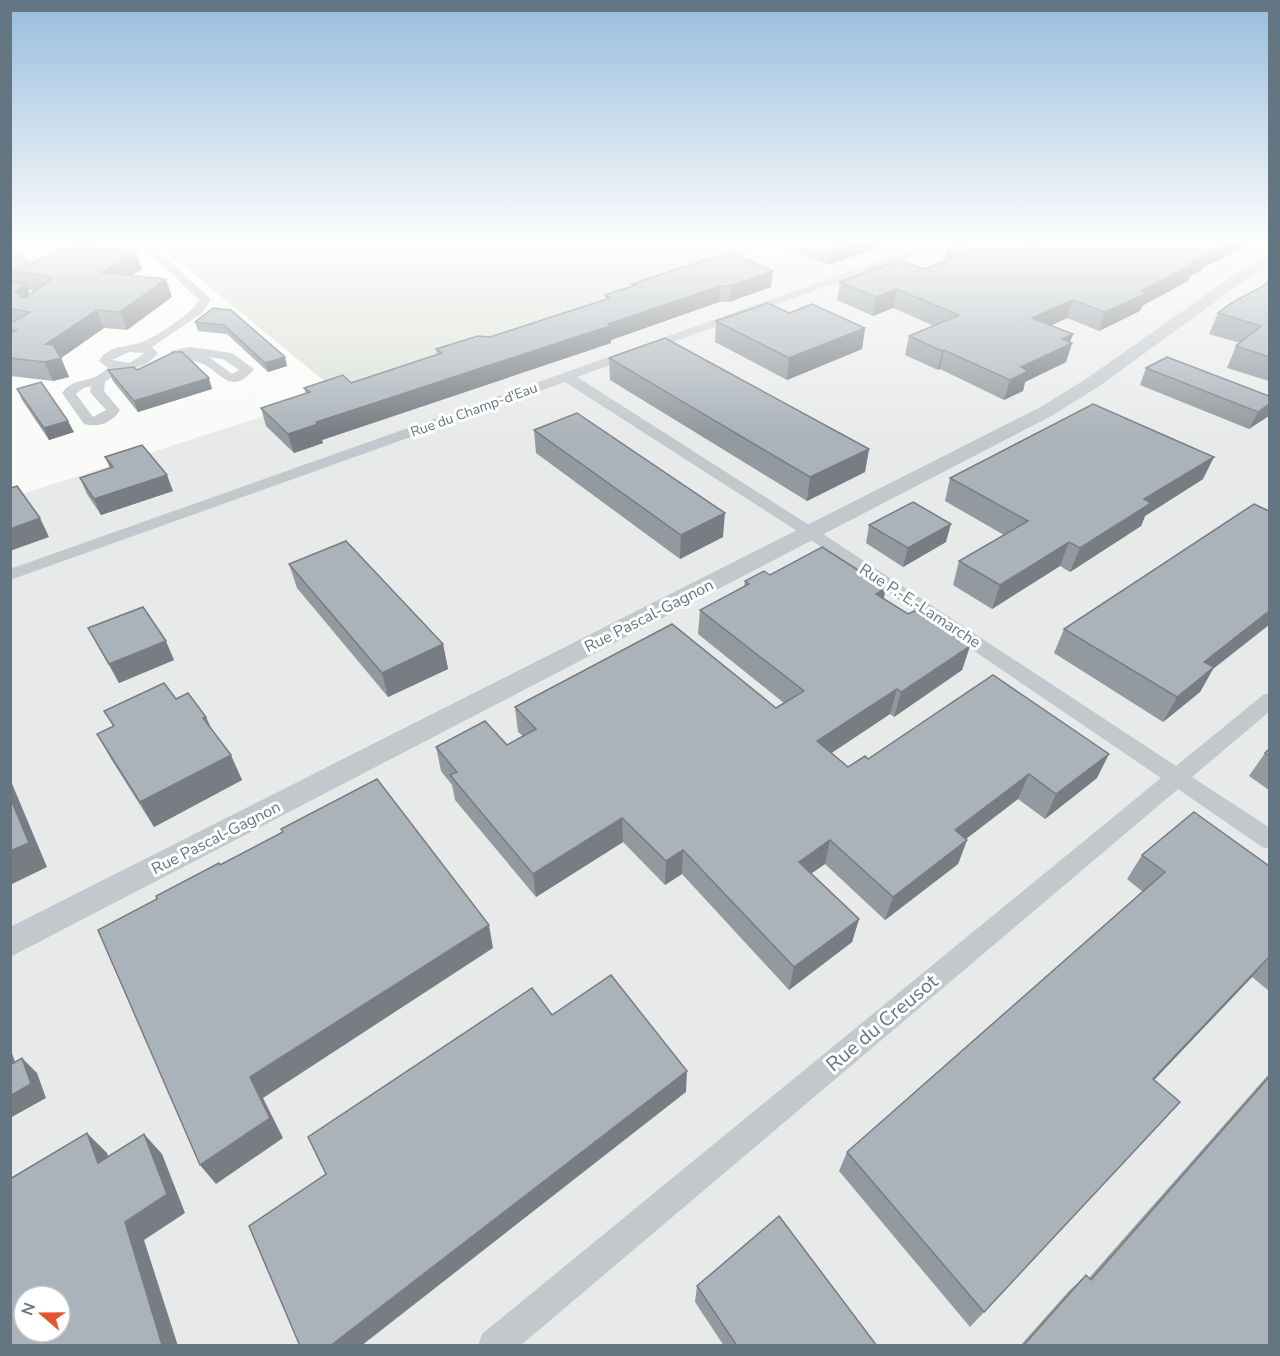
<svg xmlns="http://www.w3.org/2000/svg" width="1280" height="1356" font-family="'Nunito Sans',sans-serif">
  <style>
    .built { fill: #e8e9e9; fill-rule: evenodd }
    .green { fill: #dadfd7 }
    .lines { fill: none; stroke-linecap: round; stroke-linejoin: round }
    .minor { fill: #c3c8cc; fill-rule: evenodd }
    .tertiary { fill: #c3c8cc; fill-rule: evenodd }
    .wall { fill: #929a9f; fill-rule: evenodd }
    .shaded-wall { fill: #777d82 }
    .building { fill: #aab3b9; stroke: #777d82; stroke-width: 1.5; fill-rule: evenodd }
    .labels { text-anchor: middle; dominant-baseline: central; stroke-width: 6; stroke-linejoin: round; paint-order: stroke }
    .far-street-label { font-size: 14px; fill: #657683; stroke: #fff }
    .street-label { font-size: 16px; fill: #657683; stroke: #fff }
    .near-street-label { font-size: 20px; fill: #657683; stroke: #fff }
  </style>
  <rect width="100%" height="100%" fill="#fafaf8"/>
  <g class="built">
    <polygon points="11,244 77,244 11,259"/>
    <path d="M795,244H1269V1345H11L10,498ZM24,1296H60V1332H24Z"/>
  </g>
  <polygon class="green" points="157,244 783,244 334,389"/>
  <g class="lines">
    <g class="minor">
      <path d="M140,244H151L211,299L202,313L152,347L158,353C148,366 138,367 123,371C117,372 111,378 105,382L104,391L120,410C112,423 98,428 84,424L62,393C74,379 80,383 95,377C99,375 104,371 108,368L99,361C109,345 123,348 139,343C152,340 195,311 199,300ZM129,352L145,353L129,363L112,360ZM91,386L90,392L106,410L93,417L76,394L83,388Z"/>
      <polygon points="928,244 943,244 577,377 817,530 1176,766 1263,695 1270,693 1270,711 1192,777 1270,828 1270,849 1262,847 1178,789 520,1346 478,1346 482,1334 1161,778 805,536 565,382 10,580 10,569"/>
      <path d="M190,347L232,353L254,369C230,399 219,368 198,362C188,359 178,364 171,357V351ZM209,357L223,359L239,370L232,374Z"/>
    </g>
    <g class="tertiary">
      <polygon points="96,244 122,244 120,247 10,272 10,264"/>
      <polygon points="1270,255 1270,265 1248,278 1098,387 1051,416 10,957 10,927 1039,408 1086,379 1238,272"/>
    </g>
  </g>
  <g class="wall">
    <polygon points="787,244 889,244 828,265 787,248"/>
    <polygon points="948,244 1019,244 1032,249 1202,268 1201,271 1190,276 1188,281 1142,306 1140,311 1099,331 1067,318 1052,325 1073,334 1070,342 1072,343 1066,362 1025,382 1023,391 1004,400 940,369 938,370 905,355 909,336 934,326 893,308 873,316 837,300 840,282 924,269 947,261 945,260"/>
    <path d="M136,252L142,269L132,276L172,297L127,330L104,328L61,358L69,377L53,381L10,376V257L30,265ZM28,290L35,291L30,294Z"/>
    <polygon points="730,252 771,287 729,302 719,302 611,340 611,343 322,440 323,443 294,453 266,426 261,408 306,394 304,388 351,383 437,355 436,349 490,337 605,300 605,295 632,287 632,284"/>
    <polygon points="1269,276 1269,381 1227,368 1236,346 1240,343 1209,334 1218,313 1264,286 1268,277"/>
    <polygon points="213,308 287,366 268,372 227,334 198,331 195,322"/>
    <polygon points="789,313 865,328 862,349 787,380 715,342 716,321"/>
    <polygon points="609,358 869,449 865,472 807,501 610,380"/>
    <polygon points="1146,368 1269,396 1249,429 1140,385"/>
    <polygon points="108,370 137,370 212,389 138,412 113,381"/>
    <polygon points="17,389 74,432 49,440 22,400"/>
    <polygon points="534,430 723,537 680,559 536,453"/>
    <polygon points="105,457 173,491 101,515 87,494 80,478 110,468"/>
    <polygon points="950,478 1203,479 1145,516 1141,526 1070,572 1060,566 992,609 953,585 959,561 1004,535 945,501"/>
    <polygon points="869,525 946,542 903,567 866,543"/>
    <polygon points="289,564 443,644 448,669 388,697 297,588"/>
    <polygon points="770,575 883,598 908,614 970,646 962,670 894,717 890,714 831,753 848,767 868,759 1097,778 1045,819 1018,799 966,839 967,840 958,864 885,920 825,864 811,873 859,919 852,942 789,990 682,874 665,885 623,842 536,897 455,800 452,785 441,771 436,747 507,745 523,736 518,732 515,707 776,708 784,703 698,634 700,610 744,587 745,581"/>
    <polygon points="88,628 174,660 119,683"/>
    <polygon points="1064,629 1213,669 1200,692 1163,722 1054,653"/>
    <polygon points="176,699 211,729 242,780 154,827 111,759 97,734 113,726 104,711"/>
    <polygon points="1269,749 1269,790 1249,776 1265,753"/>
    <polygon points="1142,855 1269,866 1269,991 1252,977 1154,1080 1180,1102 970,1327 839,1171 847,1152 1143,892 1127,879"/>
    <polygon points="1269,1074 1269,1346 1020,1346 1069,1291 1086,1275 1089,1278"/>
    <polygon points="697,1286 877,1346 724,1346 695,1302"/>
  </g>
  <g class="shaded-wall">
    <polygon points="846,244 889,244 828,265 830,250"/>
    <polygon points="1223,244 1253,244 1202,268 1201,271 1190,276 1188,281 1142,306 1140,311 1099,331 1105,312 1142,291 1205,253"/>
    <polygon points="136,252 142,269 109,291 102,273"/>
    <polygon points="773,271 771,287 729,302 731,286"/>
    <polygon points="166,279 172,297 127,330 120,312"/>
    <polygon points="25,284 33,302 23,310 15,292"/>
    <polygon points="720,286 719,302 611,340 611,343 322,440 323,443 294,453 288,434 316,422"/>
    <polygon points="897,289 893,308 873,316 876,297"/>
    <polygon points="1073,300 1067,318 1027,337 1032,318"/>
    <polygon points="97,310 104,328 61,358 69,377 53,381 44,362 46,344"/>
    <polygon points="865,328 862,349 787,380 789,358"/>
    <polygon points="1073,334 1069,344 1072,343 1066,362 1025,382 1023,391 1004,400 1010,380 1021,367 1062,339"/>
    <polygon points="944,350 940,369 938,370 942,351"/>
    <polygon points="285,357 287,366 268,372 265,363"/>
    <polygon points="209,378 212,389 138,412 134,401"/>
    <polygon points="1269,404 1269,416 1249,429 1258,412"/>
    <polygon points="68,421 74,432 49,440 44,428"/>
    <polygon points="869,449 865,472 807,501 810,477"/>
    <polygon points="1214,457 1203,479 1145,516 1141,526 1070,572 1080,548 1144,499"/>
    <polygon points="167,475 173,491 101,515 94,499"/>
    <polygon points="725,513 723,537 680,559 681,535"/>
    <polygon points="40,518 49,537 10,551 10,529"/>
    <polygon points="951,524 946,542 903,567 908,548"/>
    <polygon points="1069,542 1060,566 992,609 1000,585"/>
    <polygon points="886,588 881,612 876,594"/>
    <polygon points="1269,611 1269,625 1213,669 1200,692 1163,722 1177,697 1204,662"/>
    <polygon points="166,641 174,660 119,683 109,664"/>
    <polygon points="443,644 448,669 388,697 382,673"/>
    <polygon points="970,646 962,670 894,717 901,692"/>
    <polygon points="897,689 890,714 812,766 817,741"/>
    <polygon points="206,717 217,741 203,718"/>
    <polygon points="1109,754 1097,778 1045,819 1056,794"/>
    <polygon points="231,755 242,780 154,827 140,802"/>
    <polygon points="1029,774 1018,799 946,854 955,830"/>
    <polygon points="10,779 47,867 10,885"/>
    <polygon points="622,818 623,842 536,897 533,874"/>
    <polygon points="830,840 825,864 795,885 799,862"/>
    <polygon points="967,840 958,864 885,920 893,897"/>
    <polygon points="683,850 682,874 665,885 666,861"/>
    <polygon points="859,919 852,942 789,990 794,967"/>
    <polygon points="489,925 493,948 263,1098 283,1138 216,1184 200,1165 250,1077"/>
    <polygon points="1269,957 1252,977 1135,1100 1153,1079"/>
    <polygon points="10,1048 22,1081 10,1070"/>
    <polygon points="22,1058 37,1073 46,1098 10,1118 10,1096"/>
    <polygon points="687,1071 686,1092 361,1346 330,1346"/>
    <polygon points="87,1133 107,1153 118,1182 98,1163"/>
    <polygon points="144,1134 162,1154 185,1213 144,1240 178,1346 162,1345 125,1222"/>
  </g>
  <g class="building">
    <polygon points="817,244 846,244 830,250"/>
    <polygon points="953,244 1019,244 1032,249 1043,244 1135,244 1140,246 1144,244 1223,244 1205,253 1208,254 1190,262 1195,263 1142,291 1147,293 1105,312 1073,300 1032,318 1073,334 1062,339 1072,343 1021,367 1028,371 1010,380 944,350 942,351 909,336 959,315 897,289 876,297 840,282 899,260 924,269 973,251"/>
    <polygon points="66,245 136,252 102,273 166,279 120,312 97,310 46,344 53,345 61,358 44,362 10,358 10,333 16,330 10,329 10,324 30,312 10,309 10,282 25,284 15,292 24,298 52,279 44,275 10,271 10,257 21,254 30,265"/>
    <polygon points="730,252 773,271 731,286 720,286 608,324 610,326 316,422 318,424 288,434 261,408 310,392 304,388 343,375 351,383 442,353 436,349 478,336 490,337 610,298 605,295 636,285 632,284"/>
    <polygon points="1269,283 1269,357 1236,346 1261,326 1218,313 1233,302"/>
    <polygon points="768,303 789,313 812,304 865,328 789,358 716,321"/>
    <polygon points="213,308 231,310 285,357 265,363 224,325 195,322"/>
    <polygon points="665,338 869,449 810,477 609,358"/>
    <polygon points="174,352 182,352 209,378 134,401 108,370 134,367 137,370"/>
    <polygon points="1167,357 1269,396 1269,404 1258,412 1146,368"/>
    <polygon points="41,382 68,421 44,428 17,389"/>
    <polygon points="1093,404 1214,457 1144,499 1151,503 1080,548 1069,542 1000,585 959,561 1028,521 950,478"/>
    <polygon points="577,413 725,513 681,535 534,430"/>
    <polygon points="142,445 167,475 94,499 80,478 113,467 105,457"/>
    <polygon points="17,486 40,518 10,529 10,488"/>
    <polygon points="913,502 951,524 908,548 869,525"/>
    <polygon points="1254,504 1269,511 1269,611 1204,662 1214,667 1177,697 1064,629"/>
    <polygon points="346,541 443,644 382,673 289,564"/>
    <polygon points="822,547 886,588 876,594 908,614 914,611 970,646 901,692 897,689 817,741 848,767 865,756 868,759 993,675 1109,754 1056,794 1029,774 955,830 967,840 893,897 830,840 799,862 859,919 794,967 683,850 666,861 622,818 533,874 450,775 457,772 436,747 485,721 507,745 536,729 515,707 672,624 776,708 804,691 700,610 749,584 745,581 764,571 770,575"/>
    <polygon points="143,607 166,641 109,664 88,628"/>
    <polygon points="164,683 176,699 188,693 206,717 203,718 231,755 140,802 97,734 114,726 104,711"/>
    <polygon points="1269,749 1269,756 1265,753"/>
    <polygon points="377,779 489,925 250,1077 270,1118 200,1165 98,930 157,899 156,896 219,863 220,865 283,832 281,829"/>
    <polygon points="10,797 29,843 10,851"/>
    <polygon points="1194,812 1269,866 1269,957 1153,1079 1180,1102 984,1312 847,1152 1165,872 1142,855"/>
    <polygon points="611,975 687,1071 330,1346 300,1346 249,1226 326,1174 308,1137 532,988 552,1015"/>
    <polygon points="22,1058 31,1084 10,1096 10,1065"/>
    <polygon points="1269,1077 1269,1346 1023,1346 1086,1275 1091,1280"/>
    <path d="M87,1133L98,1163L144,1134L167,1194L125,1222L162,1345L167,1343L168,1346H10V1179ZM24,1296H60V1332H24Z"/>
    <polygon points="779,1216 877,1346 737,1346 697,1286"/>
  </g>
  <linearGradient id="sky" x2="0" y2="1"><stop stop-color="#96bcdc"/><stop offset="0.56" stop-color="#fdfdfc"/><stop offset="1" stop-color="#fdfdfc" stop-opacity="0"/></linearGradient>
  <rect width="1280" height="434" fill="url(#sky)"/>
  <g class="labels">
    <g class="far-street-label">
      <text transform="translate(474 410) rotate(-20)">Rue du Champ-d'Eau</text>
    </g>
    <g class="street-label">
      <text transform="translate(920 606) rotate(33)">Rue P.-E.-Lamarche</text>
      <text transform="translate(649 616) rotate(-27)">Rue Pascal-Gagnon</text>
      <text transform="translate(216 838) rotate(-27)">Rue Pascal-Gagnon</text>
    </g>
    <g class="near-street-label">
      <text transform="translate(882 1023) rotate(-40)">Rue du Creusot</text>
    </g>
  </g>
  <rect width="1280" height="1356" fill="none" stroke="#657683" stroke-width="24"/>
  <g transform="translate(42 1314) rotate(290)"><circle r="28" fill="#ffffff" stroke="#c1c8cd" stroke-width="1.5"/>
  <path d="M0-4.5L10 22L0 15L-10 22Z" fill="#e4572e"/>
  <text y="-9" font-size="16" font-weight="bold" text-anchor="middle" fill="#657683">N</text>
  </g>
</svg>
